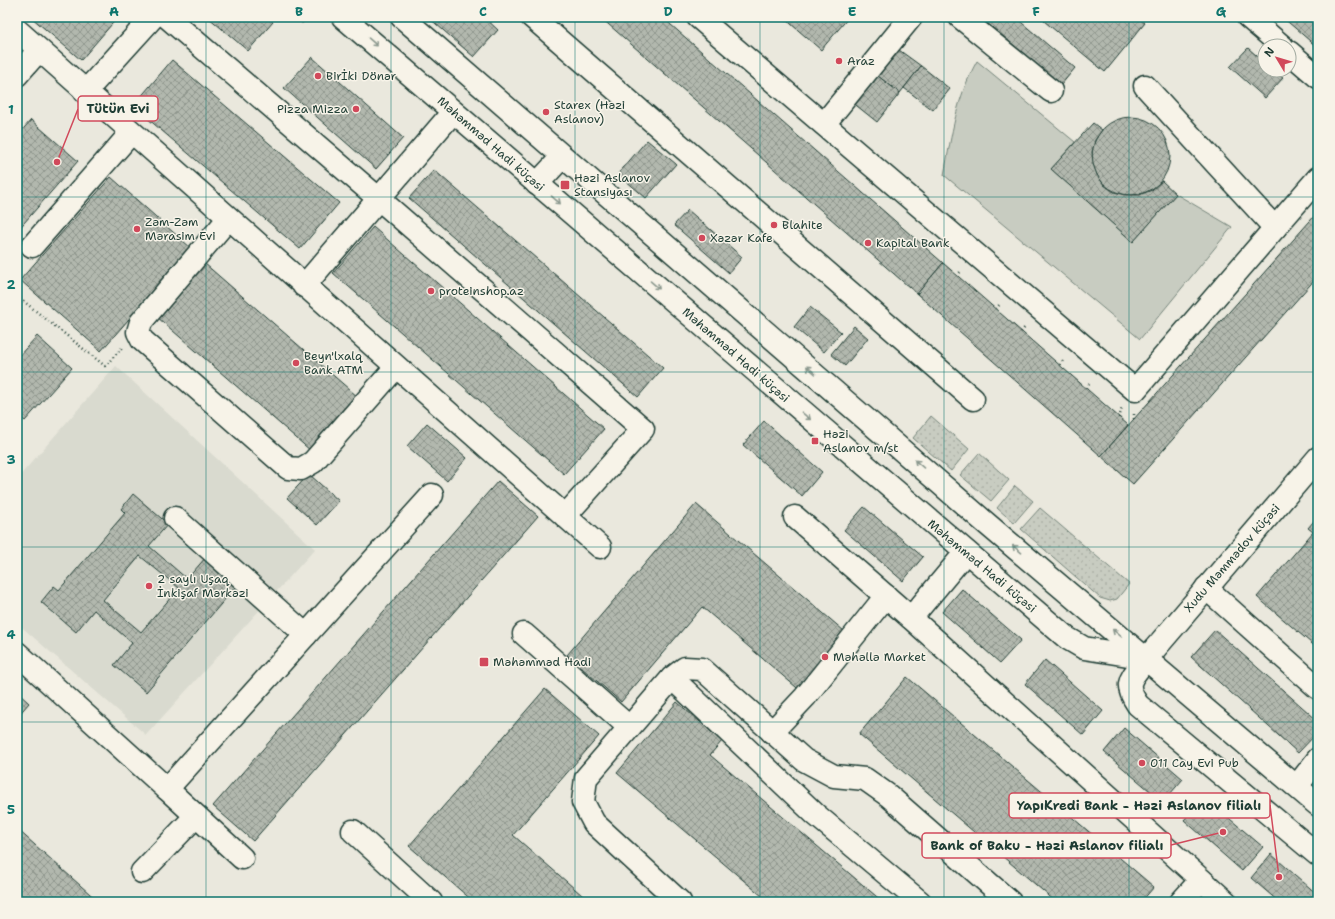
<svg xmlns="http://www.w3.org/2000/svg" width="1335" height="919" font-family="'Shantell Sans',sans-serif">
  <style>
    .built { fill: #d9dacf }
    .grass { fill: url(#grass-dots); stroke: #74847a }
    .park { fill: #c8ccc1; stroke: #74847a }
    .building { fill: url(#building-cross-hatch); stroke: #1f3d34; fill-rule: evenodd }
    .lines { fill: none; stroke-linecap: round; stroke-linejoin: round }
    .minor-casing { stroke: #1f3d34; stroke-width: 25 }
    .path { stroke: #1f3d34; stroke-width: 2.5; stroke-dasharray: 1 3; stroke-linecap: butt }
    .minor { stroke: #f7f3e8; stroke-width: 22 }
    .oneway { stroke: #8b988e }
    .grid { fill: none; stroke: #0f766e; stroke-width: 1; stroke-opacity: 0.55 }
    .poi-dot { fill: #d1495b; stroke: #f7f3e8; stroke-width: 1.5 }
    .labels { text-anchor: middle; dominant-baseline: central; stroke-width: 3; stroke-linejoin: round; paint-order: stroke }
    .poi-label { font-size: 12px; fill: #1f3d34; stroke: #f7f3e8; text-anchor: start }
    .street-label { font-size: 12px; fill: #1f3d34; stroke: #f7f3e8 }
    .leader { fill: none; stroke: #d1495b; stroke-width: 1.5 }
    .callout-dot { fill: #d1495b; stroke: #f7f3e8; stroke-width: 1.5 }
    .callout { fill: #f7f3e8; stroke: #d1495b; stroke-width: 1.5 }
    .callout-label { font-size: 13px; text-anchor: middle; font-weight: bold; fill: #1f3d34 }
    .neatline { fill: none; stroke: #0f766e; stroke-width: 1.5 }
    .grid-label { font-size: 13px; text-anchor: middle; font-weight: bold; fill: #0f766e }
  </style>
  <defs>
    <pattern id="grass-dots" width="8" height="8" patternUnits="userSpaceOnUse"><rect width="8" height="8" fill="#c8ccc1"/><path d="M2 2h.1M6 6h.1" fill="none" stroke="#abb0a6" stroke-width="1.8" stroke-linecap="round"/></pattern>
    <pattern id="building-cross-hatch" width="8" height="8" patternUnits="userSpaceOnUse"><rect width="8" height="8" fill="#b2b8ae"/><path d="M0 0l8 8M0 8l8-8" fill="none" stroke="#90978e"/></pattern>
  </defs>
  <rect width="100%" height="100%" fill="#eae8dd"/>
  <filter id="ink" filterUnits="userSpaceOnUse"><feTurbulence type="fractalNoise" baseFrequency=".025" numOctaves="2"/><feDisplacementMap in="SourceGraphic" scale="8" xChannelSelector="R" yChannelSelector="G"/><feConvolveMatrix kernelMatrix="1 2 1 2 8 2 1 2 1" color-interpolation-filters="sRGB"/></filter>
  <g filter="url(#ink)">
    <polygon class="built" points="116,366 315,549 146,735 17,623 17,479"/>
    <g class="grass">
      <polygon points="931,416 969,449 951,471 913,438"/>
      <polygon points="979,453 1009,480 991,501 960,475"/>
      <polygon points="1015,486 1033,501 1014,523 997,508"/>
      <polygon points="1040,508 1129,584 1117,599 1110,601 1100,598 1021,529"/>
    </g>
    <path class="park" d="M977,61L1075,142L1051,169L1133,242L1176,194L1232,227L1140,339L944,175C952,133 956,99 977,61Z"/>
    <g class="building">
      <polygon points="31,17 118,17 81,60"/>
      <polygon points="208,17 267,17 273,22 248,51"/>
      <polygon points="428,17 484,17 498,30 474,57"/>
      <polygon points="600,17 662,17 943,263 917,294"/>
      <polygon points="783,17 849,17 821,50"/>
      <polygon points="980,17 1015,17 1075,68 1061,85"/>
      <polygon points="1047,17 1137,17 1145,23 1105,72 1044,21"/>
      <polygon points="1282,17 1318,17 1318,48 1295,28"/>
      <polygon points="1248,48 1265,63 1265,70 1273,70 1283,78 1265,98 1230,67"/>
      <polygon points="899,50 921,66 900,93 878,76"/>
      <polygon points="312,57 403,138 376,169 284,88"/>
      <polygon points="172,60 339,203 300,249 133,106"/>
      <polygon points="921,66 950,89 933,110 904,88"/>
      <polygon points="874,73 900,93 877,122 852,102"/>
      <circle cx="1131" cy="156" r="39"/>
      <polygon points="31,120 78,161 17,231 17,136"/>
      <polygon points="1093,123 1102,130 1095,140 1092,152 1093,164 1097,175 1104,185 1114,192 1126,195 1139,195 1152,190 1162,181 1176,194 1133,242 1051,169"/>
      <polygon points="647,140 676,164 646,198 618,174"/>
      <polygon points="434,170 663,368 638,397 409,198"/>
      <polygon points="111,177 191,248 101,351 20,280"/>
      <polygon points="688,210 742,257 729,273 674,225"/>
      <polygon points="1318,212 1318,276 1133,484 1101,456"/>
      <polygon points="373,227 604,429 564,474 333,273"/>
      <polygon points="204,263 358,397 311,451 157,317"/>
      <polygon points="943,263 1128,425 1101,456 917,294"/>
      <polygon points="810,307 841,332 824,352 794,327"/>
      <polygon points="854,326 868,338 845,366 831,354"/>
      <polygon points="37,336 72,368 25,421 17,415 17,358"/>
      <polygon points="764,421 822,472 802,496 743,445"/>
      <polygon points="427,423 467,458 447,481 407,446"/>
      <polygon points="309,474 339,501 317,525 287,498"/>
      <polygon points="498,481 538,516 253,841 213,806"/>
      <path d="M133,494L168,524L149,546L187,579L206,557L238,584L146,692L114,665L132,643L94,610L76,632L41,602L54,586L59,590L125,513L121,509ZM140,556L179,588L141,632L103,600Z"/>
      <polygon points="696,504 851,637 803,693 702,607 621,702 567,655"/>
      <polygon points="864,507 923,557 903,581 844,530"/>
      <polygon points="1318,516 1318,649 1257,597 1313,532 1308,528"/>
      <polygon points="962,589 1021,640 1000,663 942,612"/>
      <polygon points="1215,630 1318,721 1318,732 1298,753 1191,657"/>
      <polygon points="1045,660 1103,711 1083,735 1025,684"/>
      <polygon points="907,677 1154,887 1141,902 1056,902 859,734"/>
      <polygon points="545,689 599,736 513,835 590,902 474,902 409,846"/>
      <polygon points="17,692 29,703 17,717"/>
      <polygon points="677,702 722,741 710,755 883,902 769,902 617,773"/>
      <polygon points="1124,728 1183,779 1163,802 1104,752"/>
      <polygon points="1204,797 1263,847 1242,871 1184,820"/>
      <polygon points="17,829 99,902 25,902 17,895"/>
      <polygon points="1271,854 1318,895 1318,902 1279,902 1251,878"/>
    </g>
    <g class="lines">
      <g class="minor-casing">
        <g id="minor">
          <polyline points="167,17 378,198 643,429 565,516"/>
          <polyline points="343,17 1067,638 1084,648 1147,658"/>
          <polyline points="402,17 987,524 1318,805"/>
          <polyline points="532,17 973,399"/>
          <polyline points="698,17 1135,390 1318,178"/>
          <polyline points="960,17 1051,91"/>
          <polyline points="1248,17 1282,46"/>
          <polyline points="17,30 600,547"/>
          <polyline points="1289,52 1318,77"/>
          <polyline points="17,75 39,50"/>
          <polyline points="1145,86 1275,228"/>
          <polyline points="85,92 153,17"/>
          <polyline points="824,124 911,17"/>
          <polyline points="537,184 562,157"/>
          <polyline points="228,219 141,322 138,332 142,340 288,468 301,469 313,462 396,367"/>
          <polyline points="32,246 131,133"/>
          <polyline points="304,286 453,112"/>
          <path d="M1318,458L1147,658C1132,678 1122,682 1138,705L1318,855"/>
          <polyline points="795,517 911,618 1226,902"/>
          <polyline points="175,518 306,635"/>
          <polyline points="1206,588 1318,688"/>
          <polyline points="911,618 966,552"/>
          <polyline points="524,634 629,727"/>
          <polyline points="17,653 167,789 432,495"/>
          <polyline points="672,678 815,814 920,902"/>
          <polyline points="772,732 805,697 886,596"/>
          <polyline points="1297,786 1318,759"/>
          <polyline points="167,789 242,858"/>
          <polyline points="353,831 431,902"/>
          <polyline points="142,872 196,816"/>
          <polyline points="680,902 594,823 583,802 586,778 672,678 685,668 702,669 804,760 834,776 865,779 889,796 1010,902"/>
          <polyline points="1181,902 1201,880"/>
        </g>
      </g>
      <g class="path">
        <polyline points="296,17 303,23"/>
        <polyline points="957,276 961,271"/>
        <polyline points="17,296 105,366 122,348"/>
        <polyline points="996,309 1000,304"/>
        <polyline points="1021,332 1026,326"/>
        <polyline points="1060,365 1064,359"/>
        <polyline points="1086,388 1091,382"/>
        <polyline points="1119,418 1122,408"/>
        <polyline points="1134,419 1134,412"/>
      </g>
      <use href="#minor" class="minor"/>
    </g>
    <defs><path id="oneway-shaft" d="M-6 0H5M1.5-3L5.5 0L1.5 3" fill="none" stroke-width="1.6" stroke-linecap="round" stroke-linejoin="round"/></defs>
    <g class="oneway">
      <use href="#oneway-shaft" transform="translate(373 42) rotate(41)"/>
      <use href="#oneway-shaft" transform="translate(556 200) rotate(41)"/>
      <use href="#oneway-shaft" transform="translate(655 285) rotate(41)"/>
      <use href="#oneway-shaft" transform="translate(811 370) rotate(-139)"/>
      <use href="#oneway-shaft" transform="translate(806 416) rotate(40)"/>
      <use href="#oneway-shaft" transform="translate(919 464) rotate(-139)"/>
      <use href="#oneway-shaft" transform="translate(1017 549) rotate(-140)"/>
      <use href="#oneway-shaft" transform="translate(1117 633) rotate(-140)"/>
    </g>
  </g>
  <path class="grid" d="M206,17V902M391,17V902M575,17V902M760,17V902M944,17V902M1129,17V902M17,197H1318M17,372H1318M17,547H1318M17,722H1318"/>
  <g class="poi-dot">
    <circle cx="839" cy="61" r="4"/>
    <circle cx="318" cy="76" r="4"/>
    <circle cx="356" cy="109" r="4"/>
    <circle cx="546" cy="112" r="4"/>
    <rect x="560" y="180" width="10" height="10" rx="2"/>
    <circle cx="774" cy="225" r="4"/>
    <circle cx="137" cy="229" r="4"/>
    <circle cx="702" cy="238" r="4"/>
    <circle cx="868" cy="243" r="4"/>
    <circle cx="431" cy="291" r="4"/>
    <circle cx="296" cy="363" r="4"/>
    <rect x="811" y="437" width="8" height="8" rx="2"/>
    <circle cx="149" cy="586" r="4"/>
    <circle cx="825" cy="657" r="4"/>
    <rect x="479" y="657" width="10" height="10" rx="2"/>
    <circle cx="1142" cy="763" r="4"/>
  </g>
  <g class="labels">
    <g class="poi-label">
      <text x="847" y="61">Araz</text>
      <text x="326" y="76">Birİki Dönər</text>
      <text x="554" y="105">Starex (Həzi<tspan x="554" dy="14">Aslanov)</tspan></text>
      <text x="348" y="109" text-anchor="end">Pizza Mizza</text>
      <text x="574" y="178">Həzi Aslanov<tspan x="574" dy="14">Stansiyası</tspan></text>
      <text x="145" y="222">Zәm-Zәm<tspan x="145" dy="14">Mәrasim Evi</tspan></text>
      <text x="782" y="225">Blahite</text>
      <text x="710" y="238">Xəzər Kafe</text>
      <text x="876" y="243">Kapital Bank</text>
      <text x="439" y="291">proteinshop.az</text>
      <text x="304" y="356">Beyn'lxalq<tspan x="304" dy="14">Bank ATM</tspan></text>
      <text x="823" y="434">Həzi<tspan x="823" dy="14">Aslanov m/st</tspan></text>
      <text x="157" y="579">2 saylı Uşaq<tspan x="157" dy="14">İnkişaf Mərkəzi</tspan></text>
      <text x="833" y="657">Mәhәllә Market</text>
      <text x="493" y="662">Məhəmməd Hadi</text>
      <text x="1150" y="763">011 Cay Evi Pub</text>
    </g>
    <g class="street-label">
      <text transform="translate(491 144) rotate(41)">Məhəmməd Hadi küçəsi</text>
      <text transform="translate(736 355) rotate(41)">Məhəmməd Hadi küçəsi</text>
      <text transform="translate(1232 558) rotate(-49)">Xudu Məmmədov küçəsi</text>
      <text transform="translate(982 566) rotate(40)">Məhəmməd Hadi küçəsi</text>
    </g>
  </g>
  <path class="leader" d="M57 162L78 109M1279 877L1270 805M1223 832L1171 845"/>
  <g class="callout-dot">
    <circle cx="57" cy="162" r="4"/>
    <circle cx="1279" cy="877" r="4"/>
    <circle cx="1223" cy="832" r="4"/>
  </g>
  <g class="callout">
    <rect x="78" y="96" width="80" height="25" rx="4"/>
    <rect x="1009" y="793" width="261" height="25" rx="4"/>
    <rect x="922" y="833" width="249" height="25" rx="4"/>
  </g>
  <g class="callout-label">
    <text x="118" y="113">Tütün Evi</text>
    <text x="1139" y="810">YapıKredi Bank - Həzi Aslanov filialı</text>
    <text x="1047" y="850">Bank of Baku - Həzi Aslanov filialı</text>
  </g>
  <rect width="1335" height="919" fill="none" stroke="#f7f3e8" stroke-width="44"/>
  <g transform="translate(1277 58) rotate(308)"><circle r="19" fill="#f7f3e8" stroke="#a1aaa0"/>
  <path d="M0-3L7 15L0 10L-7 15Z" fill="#d1495b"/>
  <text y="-6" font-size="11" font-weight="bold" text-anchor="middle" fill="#1f3d34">N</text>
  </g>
  <rect x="22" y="22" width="1291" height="875" class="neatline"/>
  <g class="grid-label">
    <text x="114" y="16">A</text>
    <text x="299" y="16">B</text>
    <text x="483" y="16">C</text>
    <text x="668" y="16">D</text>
    <text x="852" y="16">E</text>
    <text x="1036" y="16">F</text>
    <text x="1221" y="16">G</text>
    <text x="11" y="114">1</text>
    <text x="11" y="289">2</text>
    <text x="11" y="464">3</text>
    <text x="11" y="639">4</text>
    <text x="11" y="814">5</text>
  </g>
</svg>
